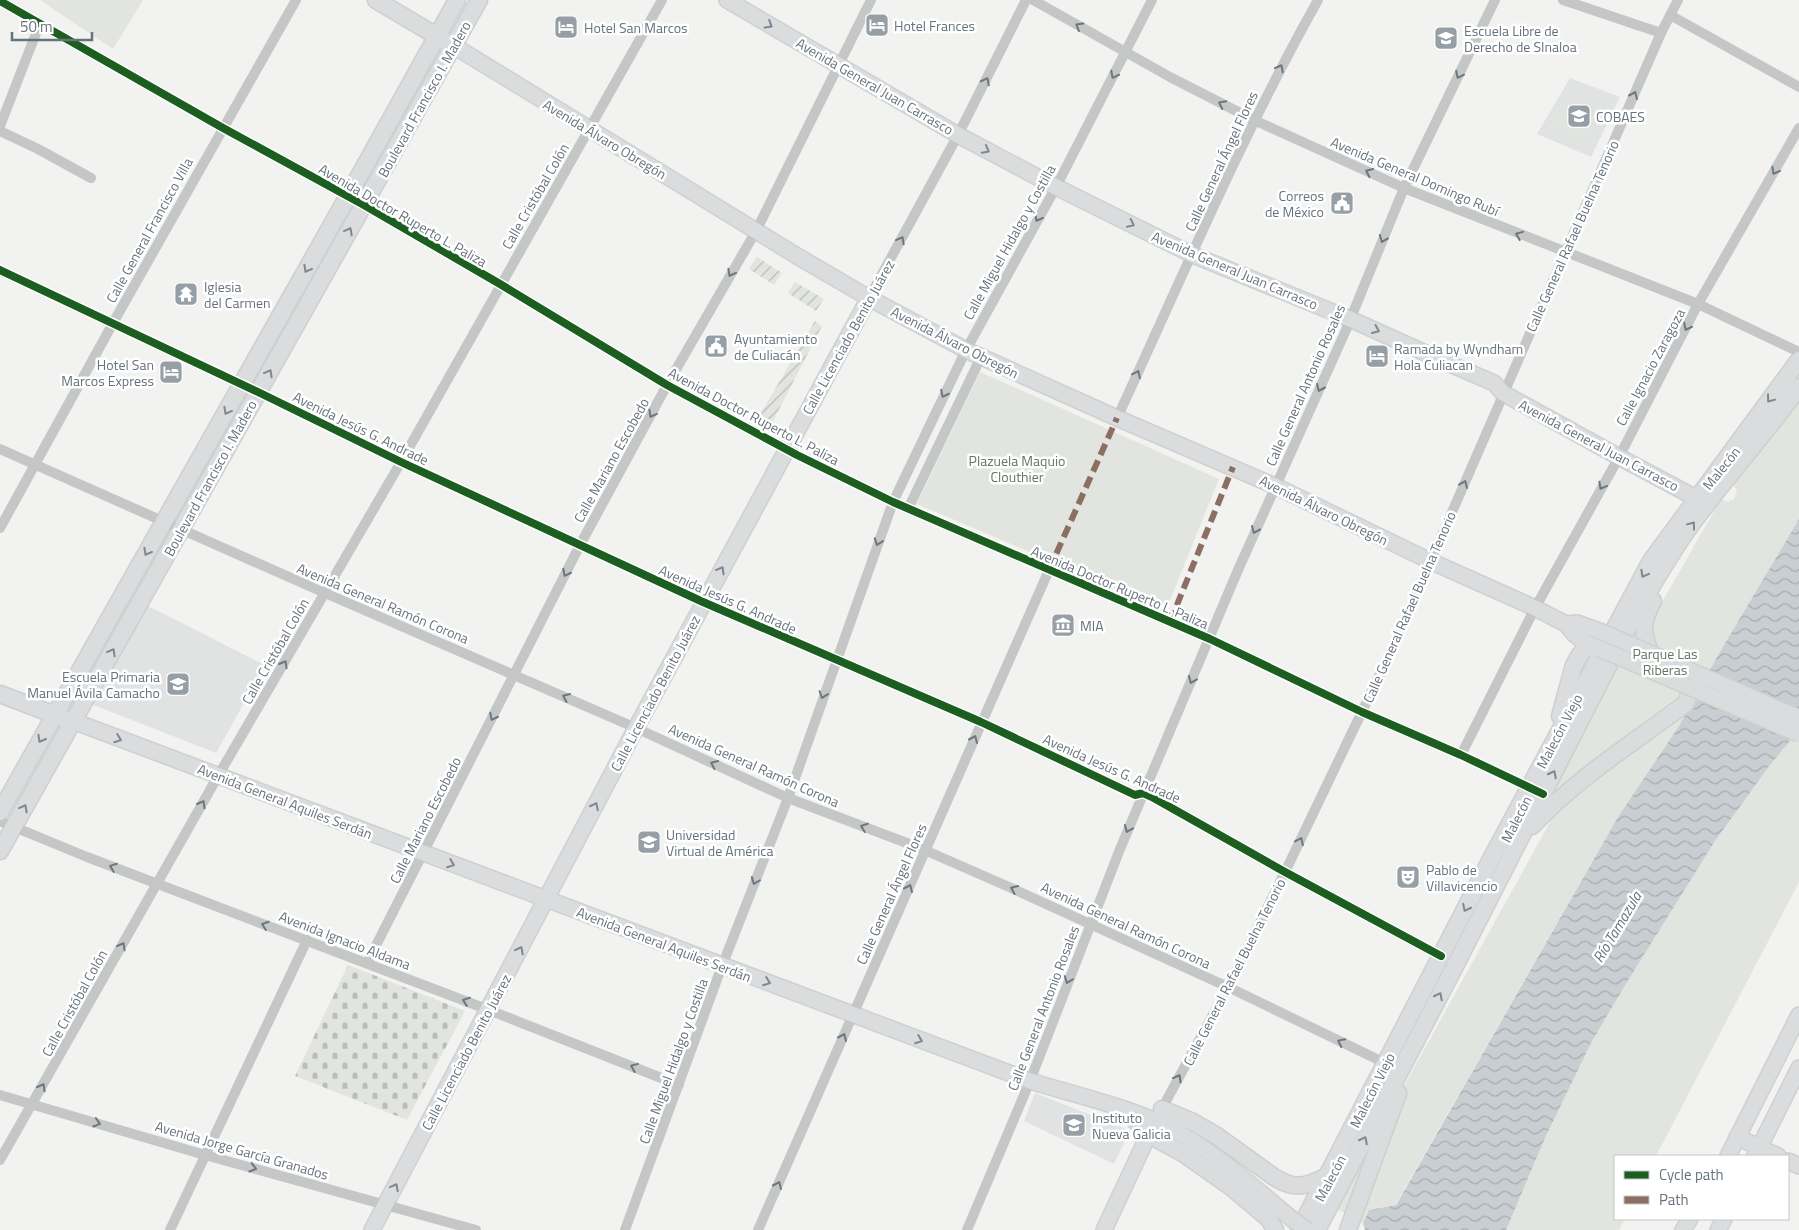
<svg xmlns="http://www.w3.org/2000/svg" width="1799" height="1230" font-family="'Titillium Web',sans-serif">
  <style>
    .built { fill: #e1e2e2 }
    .cemetery { fill: url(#cemetery-stones) }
    .park { fill: #e1e4df }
    .garden { fill: url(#garden-furrows) }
    .water { fill: url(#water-waves) }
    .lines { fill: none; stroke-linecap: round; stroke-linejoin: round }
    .secondary-casing { stroke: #cfd0d0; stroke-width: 18 }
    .primary-casing { stroke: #cecfcf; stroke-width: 19 }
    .street { stroke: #c5c6c6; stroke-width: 10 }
    .secondary { stroke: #dbdcdd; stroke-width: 15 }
    .primary { stroke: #dbdcdd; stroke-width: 16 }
    .secondary-bridge-casing { stroke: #cfd0d0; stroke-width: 18; stroke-linecap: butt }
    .secondary-bridge { stroke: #dbdcdd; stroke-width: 15 }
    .quiet { stroke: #8d6e63; stroke-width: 6; stroke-dasharray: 12 6; stroke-linecap: butt }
    .cycleway-casing { stroke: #fff; stroke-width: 11 }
    .cycleway { stroke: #1b5e20; stroke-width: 8 }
    .oneway { stroke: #7d8890 }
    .oneway2 { stroke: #6b7781 }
    .labels { text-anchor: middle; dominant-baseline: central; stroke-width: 5; stroke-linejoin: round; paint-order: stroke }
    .poi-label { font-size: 14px; fill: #66737d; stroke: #fff; text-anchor: start }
    .street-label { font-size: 14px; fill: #66737d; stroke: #fff }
    .park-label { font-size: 14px; fill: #687564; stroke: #fff }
    .water-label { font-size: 15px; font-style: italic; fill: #62747b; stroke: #fff }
  </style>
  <defs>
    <pattern id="cemetery-stones" width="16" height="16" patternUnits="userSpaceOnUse" patternTransform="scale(1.25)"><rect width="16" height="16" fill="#e1e4df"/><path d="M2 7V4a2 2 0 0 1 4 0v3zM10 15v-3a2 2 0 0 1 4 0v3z" fill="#babdba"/></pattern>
    <pattern id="garden-furrows" width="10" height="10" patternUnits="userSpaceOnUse" patternTransform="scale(1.25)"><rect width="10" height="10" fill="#e1e4df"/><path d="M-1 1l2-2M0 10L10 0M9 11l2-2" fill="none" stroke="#babdba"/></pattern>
    <pattern id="water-waves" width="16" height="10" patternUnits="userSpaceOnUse" patternTransform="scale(1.25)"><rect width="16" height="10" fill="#c8ced1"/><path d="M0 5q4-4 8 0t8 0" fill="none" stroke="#a6acaf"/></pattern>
  </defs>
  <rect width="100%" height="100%" fill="#f2f2f1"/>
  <g class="built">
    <polygon points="1570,78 1620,97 1591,157 1537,134"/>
    <polygon points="146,605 265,665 216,753 91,704"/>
    <polygon points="1035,1093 1126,1129 1128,1135 1114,1164 1024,1121"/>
  </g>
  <polygon class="cemetery" points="348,965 465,1011 407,1120 295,1076"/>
  <g class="park">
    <polygon points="40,0 143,0 113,49"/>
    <polygon points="1561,104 1595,120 1586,139 1552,124"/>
    <polygon points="980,372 1219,479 1166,610 917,504"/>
    <polygon points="1799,396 1799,519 1721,650 1679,726 1618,817 1395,1205 1369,1210 1363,1223 1336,1209 1550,822 1550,794 1636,618 1653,618 1721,499 1728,502 1734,499 1737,490 1733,485"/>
    <polygon points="1799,730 1799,882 1656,1156 1615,1156 1615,1219 1625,1219 1619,1230 1506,1230 1545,1138 1591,1043 1624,987 1715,841 1770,765"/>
  </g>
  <g class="garden">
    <polygon points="757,257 782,273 774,285 749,269"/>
    <polygon points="795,282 824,299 816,311 788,293"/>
    <polygon points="815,321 822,326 771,425 758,418"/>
  </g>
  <polygon class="water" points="1799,519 1799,730 1770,765 1715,841 1624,987 1591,1043 1545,1138 1506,1230 1365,1230 1363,1223 1369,1210 1396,1205 1618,817 1679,726 1721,650"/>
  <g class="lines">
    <g class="secondary-casing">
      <g id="secondary">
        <polyline points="727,0 958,135 1056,187 1193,255 1350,319 1443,361 1494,383 1503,393 1619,457 1696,498"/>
        <polyline points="454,46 797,256 869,298 966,350 1117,418 1275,486 1430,561 1535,608 1566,624 1574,634 1584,642 1598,648"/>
        <polyline points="1566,624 1577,623 1602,632"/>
        <path d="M73,721L1030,1081C1072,1094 1125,1106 1164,1125C1211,1148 1252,1186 1292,1219"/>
        <polyline points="1737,1137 1778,1156"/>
        <polyline points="1728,1156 1799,1015"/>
        <polyline points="1755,1156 1799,1068"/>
        <polyline points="1788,1161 1799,1166"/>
        <polyline points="372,1230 636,728 869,298"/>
        <polyline points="1104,1230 1153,1125"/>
        <polyline points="1683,1230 1690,1219"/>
        <polyline points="1718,1230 1724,1219"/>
      </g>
    </g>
    <g class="primary-casing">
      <g id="primary">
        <polyline points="376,0 445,41"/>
        <path d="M1650,653C1642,629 1641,624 1653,601"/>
        <polyline points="0,694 63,718"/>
        <polyline points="1560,716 1574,665 1579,656 1586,648 1595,647"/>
        <polyline points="0,812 348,196 457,0"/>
        <path d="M1532,826C1577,778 1633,743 1685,704L1692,688"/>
        <polyline points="0,851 479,0"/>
        <path d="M1162,1109L1193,1122L1217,1136L1274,1177C1296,1191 1306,1186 1328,1176"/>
        <polyline points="1125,1110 1149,1135 1184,1154 1231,1187 1269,1219 1275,1230"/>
        <polyline points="1299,1230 1492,857 1651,561 1799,360"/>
        <path d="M1317,1230L1453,970L1628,627C1647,594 1666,560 1688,529C1723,480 1764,436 1799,387"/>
        <polyline points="1348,1230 1398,1093"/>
      </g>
    </g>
    <g class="street">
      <polyline points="1033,0 1170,77 1254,120 1404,188 1698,304 1799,352"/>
      <polyline points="1563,0 1661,33"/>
      <polyline points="0,1 223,128 364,205 500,284 667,385 797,455 893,502 1210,639 1362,712 1461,755 1533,789"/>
      <polyline points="1670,15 1799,87"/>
      <polyline points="0,126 40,23"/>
      <polyline points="0,131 38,149 91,178"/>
      <polyline points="0,270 258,392 401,462 703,602 981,722 1135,795 1143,793 1152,797 1285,872 1441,956"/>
      <polyline points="869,298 958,135 1026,0"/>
      <path d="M1117,418C1182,278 1242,135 1318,0"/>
      <polyline points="0,449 325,593 636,728 788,798 920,848 1009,887 1228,987 1385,1063"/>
      <polyline points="908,509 981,357"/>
      <polyline points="0,528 113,323 296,0"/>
      <polyline points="1461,755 1535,608 1619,457 1698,304 1799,128"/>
      <polyline points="0,821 87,857 489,1010 679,1085"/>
      <polyline points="367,963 580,545 667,385 756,231 871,0"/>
      <polyline points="0,1095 205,1155 476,1230"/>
      <polyline points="1159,1114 1228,987 1285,872 1394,645 1661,33 1678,0"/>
      <polyline points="0,1160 218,776 401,462 662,0"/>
      <polyline points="170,1230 307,940"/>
      <polyline points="625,1230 722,966 788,798 893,502 966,350 1056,187 1152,0"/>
      <polyline points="758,1230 1049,570"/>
      <polyline points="967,1230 1030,1081 1120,849 1238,570 1346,330 1404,188 1495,0"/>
    </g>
    <use href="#secondary" class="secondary"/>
    <use href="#primary" class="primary"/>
    <g class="secondary-bridge-casing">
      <g id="secondary-bridge">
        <polyline points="1602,632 1799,718"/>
        <polyline points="1598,648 1799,734"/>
        <polyline points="1292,1219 1307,1230"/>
      </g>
    </g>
    <use href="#secondary-bridge" class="secondary-bridge"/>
    <g class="quiet">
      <polyline points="1049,570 1117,418"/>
      <polyline points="1170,622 1233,467"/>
    </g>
    <g class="cycleway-casing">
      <g id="cycleway">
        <polyline points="0,1 223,128 364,205 500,284 667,385 797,455 893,502 1210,639 1362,712 1461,755 1543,794"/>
        <polyline points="0,270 258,392 401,462 703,602 981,722 1135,795 1143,793 1152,797 1285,872 1441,956"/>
      </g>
    </g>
    <use href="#cycleway" class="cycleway"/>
  </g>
  <defs><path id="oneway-chevron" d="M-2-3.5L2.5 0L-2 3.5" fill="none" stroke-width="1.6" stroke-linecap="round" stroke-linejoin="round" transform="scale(1.25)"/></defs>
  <g class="oneway">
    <use href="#oneway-chevron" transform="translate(769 25) rotate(31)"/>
    <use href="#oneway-chevron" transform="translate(986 150) rotate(28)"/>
    <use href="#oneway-chevron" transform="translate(1131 224) rotate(26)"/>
    <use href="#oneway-chevron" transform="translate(349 231) rotate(-61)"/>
    <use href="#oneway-chevron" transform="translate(307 269) rotate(119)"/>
    <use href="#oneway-chevron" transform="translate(1376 330) rotate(25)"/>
    <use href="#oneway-chevron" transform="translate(269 373) rotate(-61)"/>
    <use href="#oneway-chevron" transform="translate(1770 399) rotate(127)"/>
    <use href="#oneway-chevron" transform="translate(227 411) rotate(119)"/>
    <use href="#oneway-chevron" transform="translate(1692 525) rotate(-53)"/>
    <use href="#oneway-chevron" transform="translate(147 552) rotate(119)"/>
    <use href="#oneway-chevron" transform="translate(721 570) rotate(-61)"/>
    <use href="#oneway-chevron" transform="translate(1644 574) rotate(118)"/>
    <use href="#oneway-chevron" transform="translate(112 652) rotate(-61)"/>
    <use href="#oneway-chevron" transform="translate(41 739) rotate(120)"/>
    <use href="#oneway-chevron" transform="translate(118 739) rotate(21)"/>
    <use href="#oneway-chevron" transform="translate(1553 774) rotate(-63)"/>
    <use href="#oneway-chevron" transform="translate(595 806) rotate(-63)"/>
    <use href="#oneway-chevron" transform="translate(24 808) rotate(-61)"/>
    <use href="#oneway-chevron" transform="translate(451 864) rotate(21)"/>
    <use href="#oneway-chevron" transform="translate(1466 908) rotate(117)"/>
    <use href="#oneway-chevron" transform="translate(520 950) rotate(-62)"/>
    <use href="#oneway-chevron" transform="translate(767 982) rotate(21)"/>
    <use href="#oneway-chevron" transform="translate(1439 996) rotate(-63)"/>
    <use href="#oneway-chevron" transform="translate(919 1040) rotate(21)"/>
    <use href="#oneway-chevron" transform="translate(1364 1140) rotate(-63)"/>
    <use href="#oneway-chevron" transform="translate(395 1187) rotate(-62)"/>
  </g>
  <g class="oneway2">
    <use href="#oneway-chevron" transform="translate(1079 26) rotate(-150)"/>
    <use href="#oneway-chevron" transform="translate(1280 68) rotate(-62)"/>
    <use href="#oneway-chevron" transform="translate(1114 75) rotate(117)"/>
    <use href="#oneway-chevron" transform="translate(1459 75) rotate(116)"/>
    <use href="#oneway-chevron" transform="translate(986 81) rotate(-63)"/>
    <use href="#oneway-chevron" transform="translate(1634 95) rotate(-66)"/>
    <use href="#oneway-chevron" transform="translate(1222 104) rotate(-153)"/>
    <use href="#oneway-chevron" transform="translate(1775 171) rotate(119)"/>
    <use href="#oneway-chevron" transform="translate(1369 172) rotate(-155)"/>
    <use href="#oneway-chevron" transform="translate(1038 218) rotate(119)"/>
    <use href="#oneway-chevron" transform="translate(1519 235) rotate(-158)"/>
    <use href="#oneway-chevron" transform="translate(1383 239) rotate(112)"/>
    <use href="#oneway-chevron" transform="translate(901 240) rotate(-61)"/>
    <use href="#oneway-chevron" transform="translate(731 273) rotate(119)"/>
    <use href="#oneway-chevron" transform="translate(1687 327) rotate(117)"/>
    <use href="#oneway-chevron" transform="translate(1137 374) rotate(-65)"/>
    <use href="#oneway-chevron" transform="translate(1320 388) rotate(114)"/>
    <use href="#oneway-chevron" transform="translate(944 394) rotate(116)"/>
    <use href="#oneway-chevron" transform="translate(652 414) rotate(119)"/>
    <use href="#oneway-chevron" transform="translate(1464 484) rotate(-67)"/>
    <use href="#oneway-chevron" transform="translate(1602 486) rotate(119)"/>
    <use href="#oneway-chevron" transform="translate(1255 530) rotate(114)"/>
    <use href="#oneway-chevron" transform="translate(878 542) rotate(110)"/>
    <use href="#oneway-chevron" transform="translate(566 573) rotate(117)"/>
    <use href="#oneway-chevron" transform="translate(284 664) rotate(-60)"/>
    <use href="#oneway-chevron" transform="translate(1192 680) rotate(113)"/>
    <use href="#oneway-chevron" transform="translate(823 695) rotate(109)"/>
    <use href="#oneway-chevron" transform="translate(566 697) rotate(-156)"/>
    <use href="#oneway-chevron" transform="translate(493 717) rotate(117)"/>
    <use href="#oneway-chevron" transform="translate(974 739) rotate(-66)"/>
    <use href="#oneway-chevron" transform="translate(714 764) rotate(-155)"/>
    <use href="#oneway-chevron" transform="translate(202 804) rotate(-60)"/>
    <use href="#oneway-chevron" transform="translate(864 827) rotate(-159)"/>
    <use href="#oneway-chevron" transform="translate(1128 829) rotate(113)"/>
    <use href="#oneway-chevron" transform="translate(1300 841) rotate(-65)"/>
    <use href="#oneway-chevron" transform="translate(113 867) rotate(-159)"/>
    <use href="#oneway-chevron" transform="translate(755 881) rotate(111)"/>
    <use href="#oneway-chevron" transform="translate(909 888) rotate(-66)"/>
    <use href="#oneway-chevron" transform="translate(1014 889) rotate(-156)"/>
    <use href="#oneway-chevron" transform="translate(265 925) rotate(-160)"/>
    <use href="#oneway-chevron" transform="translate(122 946) rotate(-61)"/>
    <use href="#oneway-chevron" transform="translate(1068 980) rotate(111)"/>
    <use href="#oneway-chevron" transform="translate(466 1001) rotate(-159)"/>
    <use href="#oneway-chevron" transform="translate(843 1037) rotate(-66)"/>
    <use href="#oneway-chevron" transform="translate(1341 1042) rotate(-154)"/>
    <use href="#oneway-chevron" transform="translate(634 1067) rotate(-158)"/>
    <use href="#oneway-chevron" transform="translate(1178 1078) rotate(-61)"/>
    <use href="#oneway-chevron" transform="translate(42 1087) rotate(-61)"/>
    <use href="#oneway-chevron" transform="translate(97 1123) rotate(17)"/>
    <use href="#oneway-chevron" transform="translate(253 1168) rotate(16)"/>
    <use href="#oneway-chevron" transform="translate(778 1185) rotate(-66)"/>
  </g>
  <defs>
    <g id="hotel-square" transform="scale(1.25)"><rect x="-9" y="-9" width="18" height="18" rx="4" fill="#979fa6" stroke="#fff"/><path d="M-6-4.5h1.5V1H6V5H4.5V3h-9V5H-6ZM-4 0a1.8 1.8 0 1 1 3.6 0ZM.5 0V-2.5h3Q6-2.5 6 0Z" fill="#fff"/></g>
    <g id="university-square" transform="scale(1.25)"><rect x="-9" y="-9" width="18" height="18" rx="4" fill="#979fa6" stroke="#fff"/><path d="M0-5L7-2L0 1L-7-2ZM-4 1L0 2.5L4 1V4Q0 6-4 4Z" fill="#fff"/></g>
    <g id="school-square" transform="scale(1.25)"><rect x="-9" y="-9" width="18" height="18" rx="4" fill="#979fa6" stroke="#fff"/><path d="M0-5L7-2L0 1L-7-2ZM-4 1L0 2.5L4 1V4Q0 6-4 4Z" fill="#fff"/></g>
    <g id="civic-square" transform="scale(1.25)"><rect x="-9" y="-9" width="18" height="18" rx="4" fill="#979fa6" stroke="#fff"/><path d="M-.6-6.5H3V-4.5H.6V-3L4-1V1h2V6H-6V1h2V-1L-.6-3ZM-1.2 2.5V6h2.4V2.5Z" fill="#fff"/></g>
    <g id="temple-square" transform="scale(1.25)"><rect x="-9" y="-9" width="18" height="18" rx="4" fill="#979fa6" stroke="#fff"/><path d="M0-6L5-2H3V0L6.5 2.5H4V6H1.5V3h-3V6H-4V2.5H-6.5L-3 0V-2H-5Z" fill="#fff"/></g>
    <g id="museum-square" transform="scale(1.25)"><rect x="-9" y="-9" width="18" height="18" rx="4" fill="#979fa6" stroke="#fff"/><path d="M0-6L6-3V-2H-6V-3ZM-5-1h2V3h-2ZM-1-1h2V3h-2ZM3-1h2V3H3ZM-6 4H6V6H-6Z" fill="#fff"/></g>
    <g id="theatre-square" transform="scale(1.25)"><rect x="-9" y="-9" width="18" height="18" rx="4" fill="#979fa6" stroke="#fff"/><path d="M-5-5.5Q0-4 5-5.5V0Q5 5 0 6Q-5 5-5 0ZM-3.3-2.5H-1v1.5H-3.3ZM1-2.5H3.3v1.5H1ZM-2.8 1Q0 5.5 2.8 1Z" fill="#fff"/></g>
  </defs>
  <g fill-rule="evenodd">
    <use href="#hotel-square" x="877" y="25"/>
    <use href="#hotel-square" x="566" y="27"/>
    <use href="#university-square" x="1446" y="38"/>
    <use href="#school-square" x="1579" y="116"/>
    <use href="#civic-square" x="1342" y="203"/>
    <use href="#temple-square" x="186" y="294"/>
    <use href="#civic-square" x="716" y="346"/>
    <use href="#hotel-square" x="1377" y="356"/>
    <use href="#hotel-square" x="171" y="372"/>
    <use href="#museum-square" x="1063" y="625"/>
    <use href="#school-square" x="178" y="684"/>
    <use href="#university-square" x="649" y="842"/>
    <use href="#theatre-square" x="1408" y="877"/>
    <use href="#university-square" x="1074" y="1125"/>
  </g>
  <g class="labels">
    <g class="poi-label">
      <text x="894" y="25">Hotel Frances</text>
      <text x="584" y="27">Hotel San Marcos</text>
      <text x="1464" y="30">Escuela Libre de<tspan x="1464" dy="16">Derecho de SInaloa</tspan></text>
      <text x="1596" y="116">COBAES</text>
      <text x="1324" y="195" text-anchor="end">Correos<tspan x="1324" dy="16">de México</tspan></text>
      <text x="204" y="286">Iglesia<tspan x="204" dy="16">del Carmen</tspan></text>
      <text x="734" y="338">Ayuntamiento<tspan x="734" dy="16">de Culiacán</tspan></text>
      <text x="1394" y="348">Ramada by Wyndham<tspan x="1394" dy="16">Hola Culiacan</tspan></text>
      <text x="154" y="364" text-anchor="end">Hotel San<tspan x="154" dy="16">Marcos Express</tspan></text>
      <text x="1080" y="625">MIA</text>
      <text x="160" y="676" text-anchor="end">Escuela Primaria<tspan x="160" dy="16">Manuel Ávila Camacho</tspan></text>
      <text x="666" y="834">Universidad<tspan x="666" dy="16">Virtual de América</tspan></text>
      <text x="1426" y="869">Pablo de<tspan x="1426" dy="16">Villavicencio</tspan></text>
      <text x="1092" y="1117">Instituto<tspan x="1092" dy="16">Nueva Galicia</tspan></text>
    </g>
    <g class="street-label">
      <text transform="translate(875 86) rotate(30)">Avenida General Juan Carrasco</text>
      <text transform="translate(424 99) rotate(-61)">Boulevard Francisco I. Madero</text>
      <text transform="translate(605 139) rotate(31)">Avenida Álvaro Obregón</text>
      <text transform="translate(1221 161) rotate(-65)">Calle General Ángel Flores</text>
      <text transform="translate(1415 176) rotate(23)">Avenida General Domingo Rubí</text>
      <text transform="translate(535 196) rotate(-60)">Calle Cristóbal Colón</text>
      <text transform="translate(403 215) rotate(30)">Avenida Doctor Ruperto L. Paliza</text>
      <text transform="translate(149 230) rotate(-61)">Calle General Francisco Villa</text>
      <text transform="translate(1572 236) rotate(-66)">Calle General Rafael Buelna Tenorio</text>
      <text transform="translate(1009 242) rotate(-61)">Calle Miguel Hidalgo y Costilla</text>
      <text transform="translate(1235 270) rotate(23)">Avenida General Juan Carrasco</text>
      <text transform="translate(848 337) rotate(-61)">Calle Licenciado Benito Juárez</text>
      <text transform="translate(955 342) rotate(27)">Avenida Álvaro Obregón</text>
      <text transform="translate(1650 367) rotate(-62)">Calle Ignacio Zaragoza</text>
      <text transform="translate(1305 385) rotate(-66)">Calle General Antonio Rosales</text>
      <text transform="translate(754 416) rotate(28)">Avenida Doctor Ruperto L. Paliza</text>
      <text transform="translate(361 428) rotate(26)">Avenida Jesús G. Andrade</text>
      <text transform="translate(1599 445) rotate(28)">Avenida General Juan Carrasco</text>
      <text transform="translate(611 460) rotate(-61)">Calle Mariano Escobedo</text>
      <text transform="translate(1721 468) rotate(-51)">Malecón</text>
      <text transform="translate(210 478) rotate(-61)">Boulevard Francisco I. Madero</text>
      <text transform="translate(1324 510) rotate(26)">Avenida Álvaro Obregón</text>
      <text transform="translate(1120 587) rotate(23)">Avenida Doctor Ruperto L. Paliza</text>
      <text transform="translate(728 599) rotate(24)">Avenida Jesús G. Andrade</text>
      <text transform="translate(383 603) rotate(23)">Avenida General Ramón Corona</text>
      <text transform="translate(1409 607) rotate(-66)">Calle General Rafael Buelna Tenorio</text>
      <text transform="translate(275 651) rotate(-60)">Calle Cristóbal Colón</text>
      <text transform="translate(655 693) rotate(-62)">Calle Licenciado Benito Juárez</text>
      <text transform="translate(1559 731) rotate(-62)">Malecón Viejo</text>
      <text transform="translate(754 765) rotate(24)">Avenida General Ramón Corona</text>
      <text transform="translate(1112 768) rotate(24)">Avenida Jesús G. Andrade</text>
      <text transform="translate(285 801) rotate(21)">Avenida General Aquiles Serdán</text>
      <text transform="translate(1516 819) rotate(-63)">Malecón</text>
      <text transform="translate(425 820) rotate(-63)">Calle Mariano Escobedo</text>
      <text transform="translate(891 894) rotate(-66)">Calle General Ángel Flores</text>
      <text transform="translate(1126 925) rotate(25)">Avenida General Ramón Corona</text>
      <text transform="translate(345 940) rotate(21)">Avenida Ignacio Aldama</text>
      <text transform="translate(664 944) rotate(21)">Avenida General Aquiles Serdán</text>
      <text transform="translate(1234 972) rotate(-63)">Calle General Rafael Buelna Tenorio</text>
      <text transform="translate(74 1003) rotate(-61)">Calle Cristóbal Colón</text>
      <text transform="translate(1043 1008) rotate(-69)">Calle General Antonio Rosales</text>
      <text transform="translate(466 1052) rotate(-62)">Calle Licenciado Benito Juárez</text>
      <text transform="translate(673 1061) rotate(-70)">Calle Miguel Hidalgo y Costilla</text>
      <text transform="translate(1372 1090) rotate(-63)">Malecón Viejo</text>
      <text transform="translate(242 1150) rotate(16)">Avenida Jorge García Granados</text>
      <text transform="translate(1330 1178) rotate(-62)">Malecón</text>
    </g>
    <g class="park-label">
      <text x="1017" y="460">Plazuela Maquio<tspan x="1017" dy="16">Clouthier</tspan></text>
      <text x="1665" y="653">Parque Las<tspan x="1665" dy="16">Riberas</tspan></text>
    </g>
    <g class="water-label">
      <text transform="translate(1617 927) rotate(-59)">Río Tamazula</text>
    </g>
  </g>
  <rect x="1614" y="1155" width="175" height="65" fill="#ffffff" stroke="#c2c7cb"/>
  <rect x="1624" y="1171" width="25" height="8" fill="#1b5e20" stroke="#c2c7cb"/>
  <text x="1659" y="1180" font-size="15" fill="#66737d">Cycle path</text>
  <rect x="1624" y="1196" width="25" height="8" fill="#8d6e63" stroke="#c2c7cb"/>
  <text x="1659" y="1205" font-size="15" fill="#66737d">Path</text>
  <path d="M12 32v8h80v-8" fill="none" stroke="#66737d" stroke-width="2.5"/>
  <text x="20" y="32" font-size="15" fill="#66737d" stroke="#ffffff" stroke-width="4" paint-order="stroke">50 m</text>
</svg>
